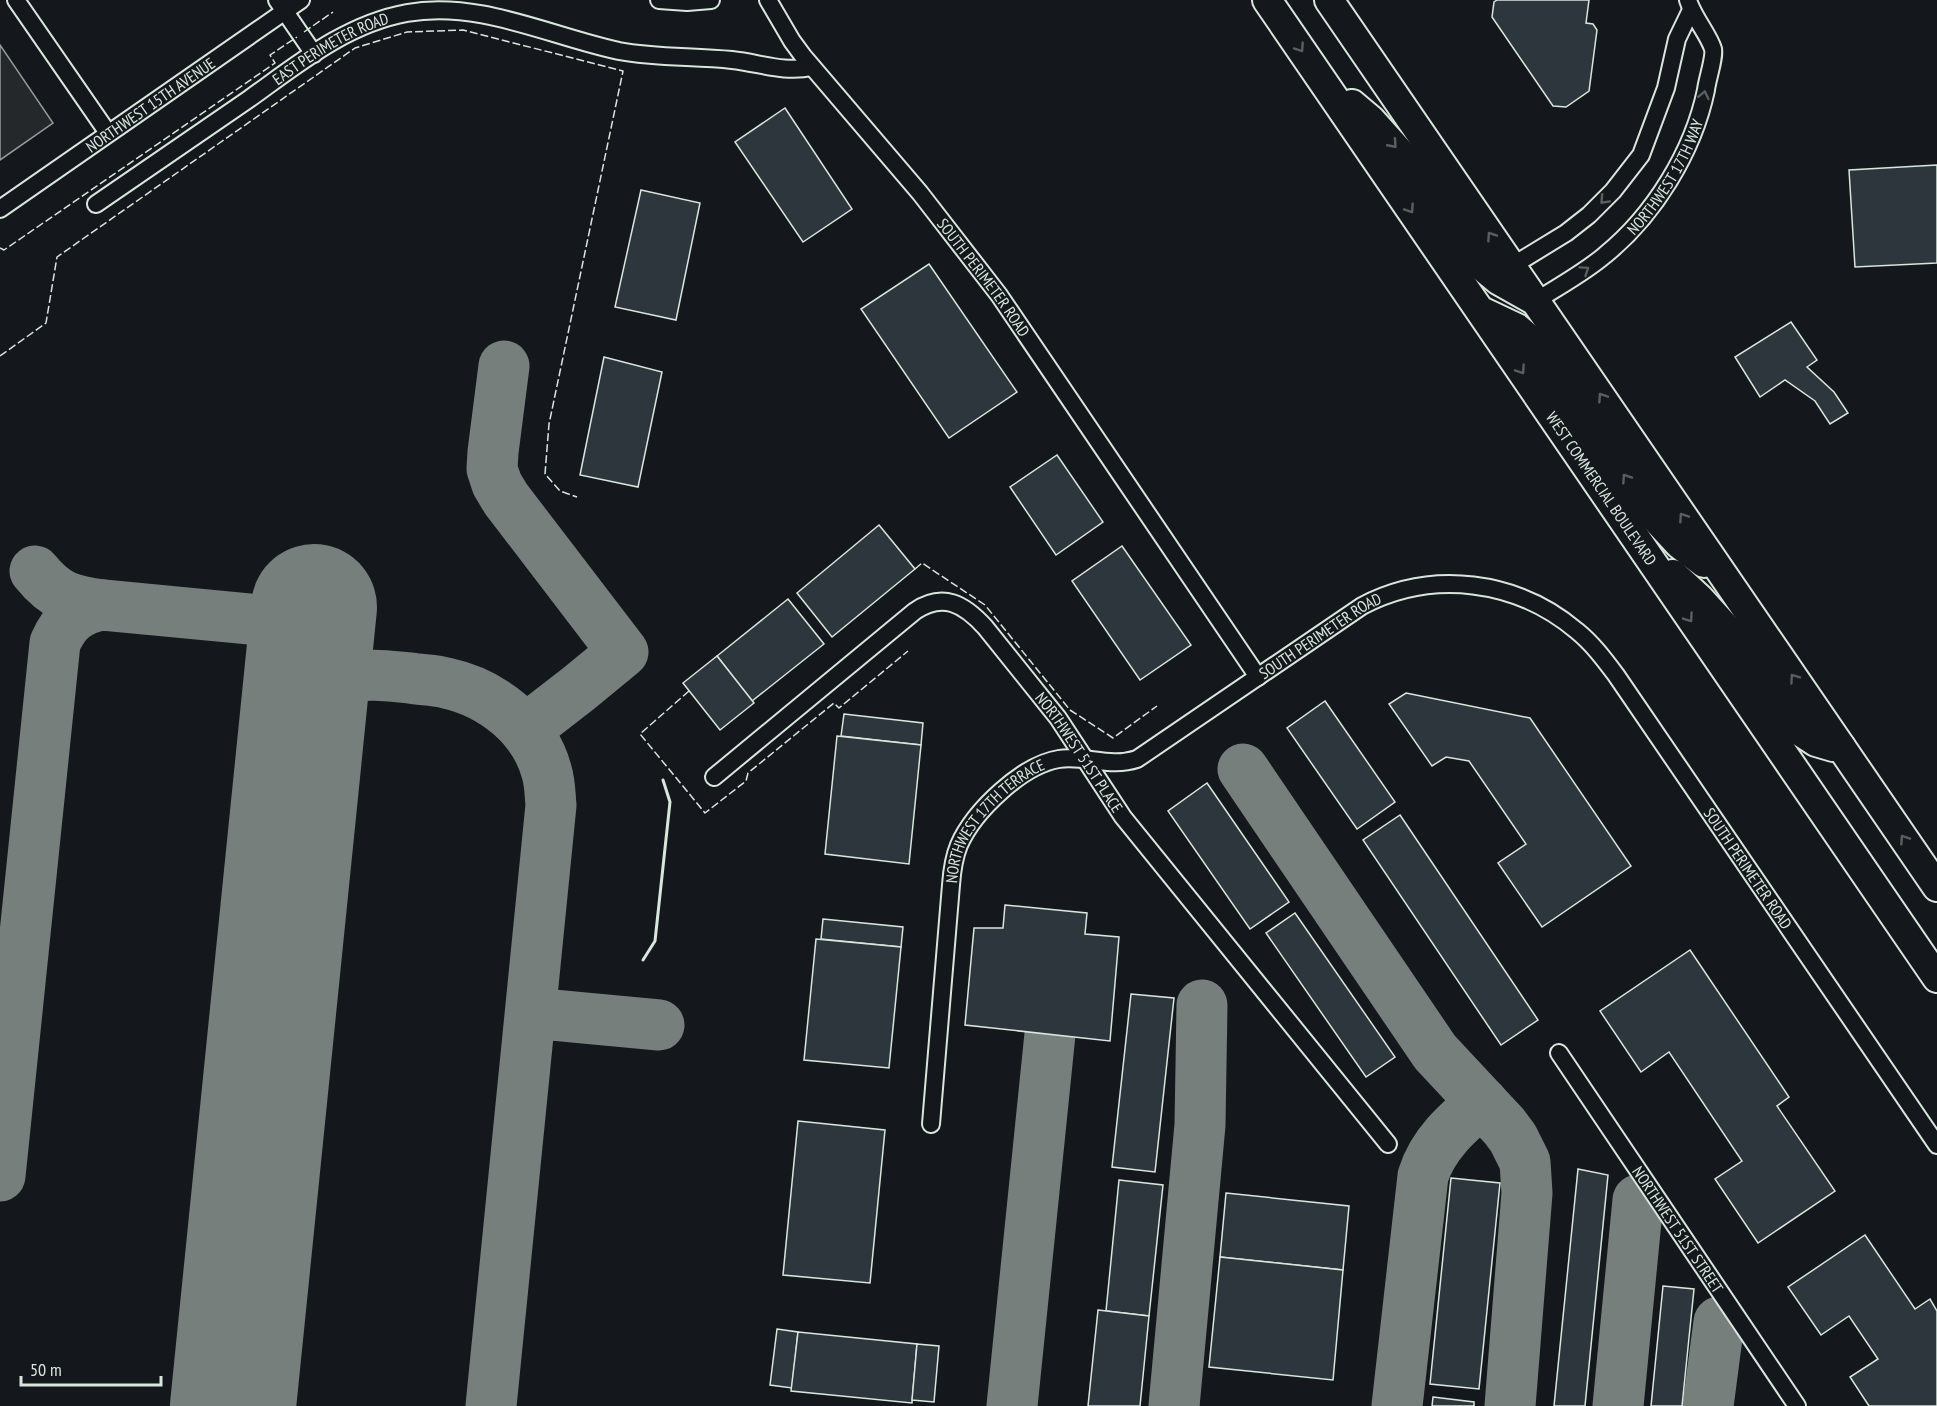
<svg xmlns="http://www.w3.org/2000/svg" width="1937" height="1406" font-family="'PT Sans Narrow',sans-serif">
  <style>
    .parking { fill: #24282b; stroke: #939e99; stroke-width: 1.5 }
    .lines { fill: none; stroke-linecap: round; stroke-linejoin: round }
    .taxiway { stroke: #767f7c; stroke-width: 51 }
    .runway { stroke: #767f7c; stroke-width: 126 }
    .building { fill: #2c363c; stroke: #d8e6dc; stroke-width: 1.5 }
    .minor-casing { stroke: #d8e6dc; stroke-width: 20 }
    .trunk-casing { stroke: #d8e6dc; stroke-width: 32 }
    .minor { stroke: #14181c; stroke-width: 16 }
    .trunk { stroke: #14181c; stroke-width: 28 }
    .fence { stroke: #d8e6dc; stroke-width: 1.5; stroke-dasharray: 8 3; stroke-linecap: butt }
    .wall { stroke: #d8e6dc; stroke-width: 3 }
    .oneway { stroke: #59605f }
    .labels { text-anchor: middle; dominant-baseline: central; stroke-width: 4.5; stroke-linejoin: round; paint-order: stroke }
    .street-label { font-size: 16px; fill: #d8e6dc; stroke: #14181c }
  </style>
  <rect width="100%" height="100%" fill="#14181c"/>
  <polygon class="parking" points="0,45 53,123 0,160"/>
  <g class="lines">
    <g class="taxiway">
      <polyline points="504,366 493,452 492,469 497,484 506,499 623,652 578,689 525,730"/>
      <path d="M35,571C56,597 71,601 103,605"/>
      <path d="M301,736C312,718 323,693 342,682C362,671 389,676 410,678C422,680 435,680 446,683C492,693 535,726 547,773C550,783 550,795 551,805L491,1406"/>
      <polyline points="1243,769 1435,1052 1504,1126 1513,1138 1525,1162 1527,1193 1510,1406"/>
      <polyline points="531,1013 659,1025"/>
      <path d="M0,1176L55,643C65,620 78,609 103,605L312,625"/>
      <polyline points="1012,1406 1050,1034"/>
      <polyline points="1174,1406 1200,1125 1202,1005"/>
      <path d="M1397,1406L1423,1176C1433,1144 1457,1123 1482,1102"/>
      <polyline points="1618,1406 1638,1200"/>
      <polyline points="1708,1406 1719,1322"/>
    </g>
    <polyline class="runway" points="233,1406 314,607"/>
  </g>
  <g class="building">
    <polygon points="1497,0 1589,0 1586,23 1593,24 1597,30 1589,91 1566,107 1553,106 1492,17 1494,2"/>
    <polygon points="785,108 852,209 803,242 735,142"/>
    <polygon points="1937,165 1937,263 1855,267 1849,170"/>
    <polygon points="641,190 700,203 676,320 615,307"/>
    <polygon points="929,264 1017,392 949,438 861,309"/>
    <polygon points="1791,322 1817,360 1807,367 1834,392 1848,413 1830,424 1815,401 1785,380 1760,397 1735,357"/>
    <polygon points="604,357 662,372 638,487 580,475"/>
    <polygon points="1057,455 1103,522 1056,555 1010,487"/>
    <polygon points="879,525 915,569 832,637 797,593"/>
    <polygon points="1122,546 1191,645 1140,680 1072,581"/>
    <polygon points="788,599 824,644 752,701 717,656"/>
    <polygon points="717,656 754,703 720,730 683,683"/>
    <polygon points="1406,693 1530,718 1631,866 1542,927 1498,863 1526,844 1469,761 1446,757 1432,766 1389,704"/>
    <polygon points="1325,701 1395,802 1357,829 1287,728"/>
    <polygon points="844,714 923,723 921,745 841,736"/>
    <polygon points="837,736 921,745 909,864 825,854"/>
    <polygon points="1207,783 1289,902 1250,929 1168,811"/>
    <polygon points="1400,815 1538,1020 1501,1045 1363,840"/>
    <polygon points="1005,905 1087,913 1085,934 1119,937 1110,1041 965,1025 974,928 1003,928"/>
    <polygon points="1295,913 1395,1057 1366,1077 1266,933"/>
    <polygon points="823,919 903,927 901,947 821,939"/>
    <polygon points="816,939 901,947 889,1068 804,1060"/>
    <polygon points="1690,950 1789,1097 1777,1106 1835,1191 1758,1243 1715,1179 1742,1161 1669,1052 1641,1072 1600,1011"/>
    <polygon points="1131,994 1174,998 1155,1172 1112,1167"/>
    <polygon points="798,1121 885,1130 870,1283 783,1275"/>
    <polygon points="1578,1169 1608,1175 1585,1406 1554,1406"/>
    <polygon points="1451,1178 1500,1183 1479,1389 1430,1384"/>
    <polygon points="1119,1180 1163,1185 1149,1316 1106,1311"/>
    <polygon points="1226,1193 1349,1206 1343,1270 1220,1257"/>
    <polygon points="1865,1235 1915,1309 1930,1299 1937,1311 1937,1406 1869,1406 1850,1377 1878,1359 1849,1316 1821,1335 1788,1287"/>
    <polygon points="1220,1257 1343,1270 1333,1380 1209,1367"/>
    <polygon points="1663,1286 1694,1289 1682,1406 1651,1406"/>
    <polygon points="1098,1310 1149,1316 1140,1406 1088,1406"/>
    <polygon points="777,1329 798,1332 792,1388 770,1385"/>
    <polygon points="798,1332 917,1344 912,1403 791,1391"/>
    <polygon points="917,1344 939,1346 934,1402 912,1400"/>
    <polygon points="1433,1397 1474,1402 1474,1406 1432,1406"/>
  </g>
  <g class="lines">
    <g class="minor-casing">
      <g id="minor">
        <polyline points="16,0 108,133"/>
        <polyline points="277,0 314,54"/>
        <polyline points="659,0 687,2 711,0"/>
        <path id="s1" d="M768,0L792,41L803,56L920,193L999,295L1258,677"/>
        <path id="s2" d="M96,204C147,169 198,134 249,99C298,64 346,24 407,13C479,0 549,36 619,51C656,58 694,56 732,60C760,63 784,73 812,67"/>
        <path id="s3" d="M0,209L301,0"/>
        <polyline points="1512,266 1566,233 1589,215 1613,191 1641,155 1666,88 1677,39 1691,10"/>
        <path id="s4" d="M1536,301C1559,286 1584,273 1605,255C1654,215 1693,152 1706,90C1707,80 1715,57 1713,49C1709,35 1693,17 1688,0"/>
        <path id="s5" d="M714,777L915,611C943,592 964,604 985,627L1058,718L1123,817L1388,1144"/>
        <path id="s6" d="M1559,1053L1797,1406"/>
        <path id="s7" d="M931,1124L951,885C952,871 954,857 959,845C974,811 1022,765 1059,759C1085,755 1110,768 1137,759L1362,606C1432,569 1517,580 1577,631C1592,643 1604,659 1616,675L1937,1145"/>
      </g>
    </g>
    <g class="trunk-casing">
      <g id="trunk">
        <path id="s8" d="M1267,0L1937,978"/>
        <polyline points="1329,0 1937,887"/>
        <polyline points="1352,104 1371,120 1406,159 1481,266 1498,280 1530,298"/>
        <polyline points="1481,311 1517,328 1534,343 1652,515 1679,544 1704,563"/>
        <polyline points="1673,574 1699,598 1729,631 1796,729 1816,742 1833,747 1841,747"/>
      </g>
    </g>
    <use href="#minor" class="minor"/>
    <use href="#trunk" class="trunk"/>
    <g class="fence">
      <polyline points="304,32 333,12"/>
      <polyline points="0,248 4,250 275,63 270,55 297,37"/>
      <polyline points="0,356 46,323 57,257 355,48 407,32 463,30 623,71 549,424 545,474 560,491 577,497"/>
      <polyline points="915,569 922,563 985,605 1070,710 1113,738 1157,706"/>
      <polyline points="689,691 640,734 705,813 746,781 748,773 834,703 839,708 908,651"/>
    </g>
    <polyline class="wall" points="643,960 655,941 670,802 663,780"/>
  </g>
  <defs><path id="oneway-chevron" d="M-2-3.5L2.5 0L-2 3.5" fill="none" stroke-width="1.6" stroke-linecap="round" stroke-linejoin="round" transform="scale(1.5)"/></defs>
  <g class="oneway">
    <use href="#oneway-chevron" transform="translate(1300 48) rotate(56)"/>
    <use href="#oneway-chevron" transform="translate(1704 95) rotate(-78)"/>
    <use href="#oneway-chevron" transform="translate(1393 144) rotate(48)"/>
    <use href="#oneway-chevron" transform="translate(1604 200) rotate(133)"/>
    <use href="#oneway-chevron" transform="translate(1410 209) rotate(56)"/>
    <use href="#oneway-chevron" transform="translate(1491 236) rotate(-124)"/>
    <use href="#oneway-chevron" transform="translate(1585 270) rotate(-34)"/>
    <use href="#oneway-chevron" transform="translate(1521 370) rotate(56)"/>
    <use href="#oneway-chevron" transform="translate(1602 397) rotate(-124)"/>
    <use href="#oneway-chevron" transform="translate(1626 478) rotate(-124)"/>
    <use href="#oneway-chevron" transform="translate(1683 517) rotate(-124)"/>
    <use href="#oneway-chevron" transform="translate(1689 618) rotate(55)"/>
    <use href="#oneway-chevron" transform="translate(1794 678) rotate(-125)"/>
    <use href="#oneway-chevron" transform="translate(1904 839) rotate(-124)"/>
  </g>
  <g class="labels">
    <g class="street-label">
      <text stroke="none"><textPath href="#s2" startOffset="282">EAST PERIMETER ROAD</textPath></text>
      <text stroke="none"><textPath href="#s3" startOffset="183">NORTHWEST 15TH AVENUE</textPath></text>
      <text stroke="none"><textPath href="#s4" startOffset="183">NORTHWEST 17TH WAY</textPath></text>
      <text stroke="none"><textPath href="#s1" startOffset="352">SOUTH PERIMETER ROAD</textPath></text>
      <text stroke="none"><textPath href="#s8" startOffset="592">WEST COMMERCIAL BOULEVARD</textPath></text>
      <text stroke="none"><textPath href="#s7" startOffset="716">SOUTH PERIMETER ROAD</textPath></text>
      <text stroke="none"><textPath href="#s5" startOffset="498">NORTHWEST 51ST PLACE</textPath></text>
      <text stroke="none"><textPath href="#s7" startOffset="321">NORTHWEST 17TH TERRACE</textPath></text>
      <text stroke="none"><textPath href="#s7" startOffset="1290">SOUTH PERIMETER ROAD</textPath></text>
      <text stroke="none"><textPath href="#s6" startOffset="213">NORTHWEST 51ST STREET</textPath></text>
    </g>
  </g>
  <path d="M21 1376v9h140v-9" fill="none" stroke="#d8e6dc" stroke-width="3"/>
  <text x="30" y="1376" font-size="18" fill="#d8e6dc" stroke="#14181c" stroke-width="4.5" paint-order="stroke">50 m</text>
</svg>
